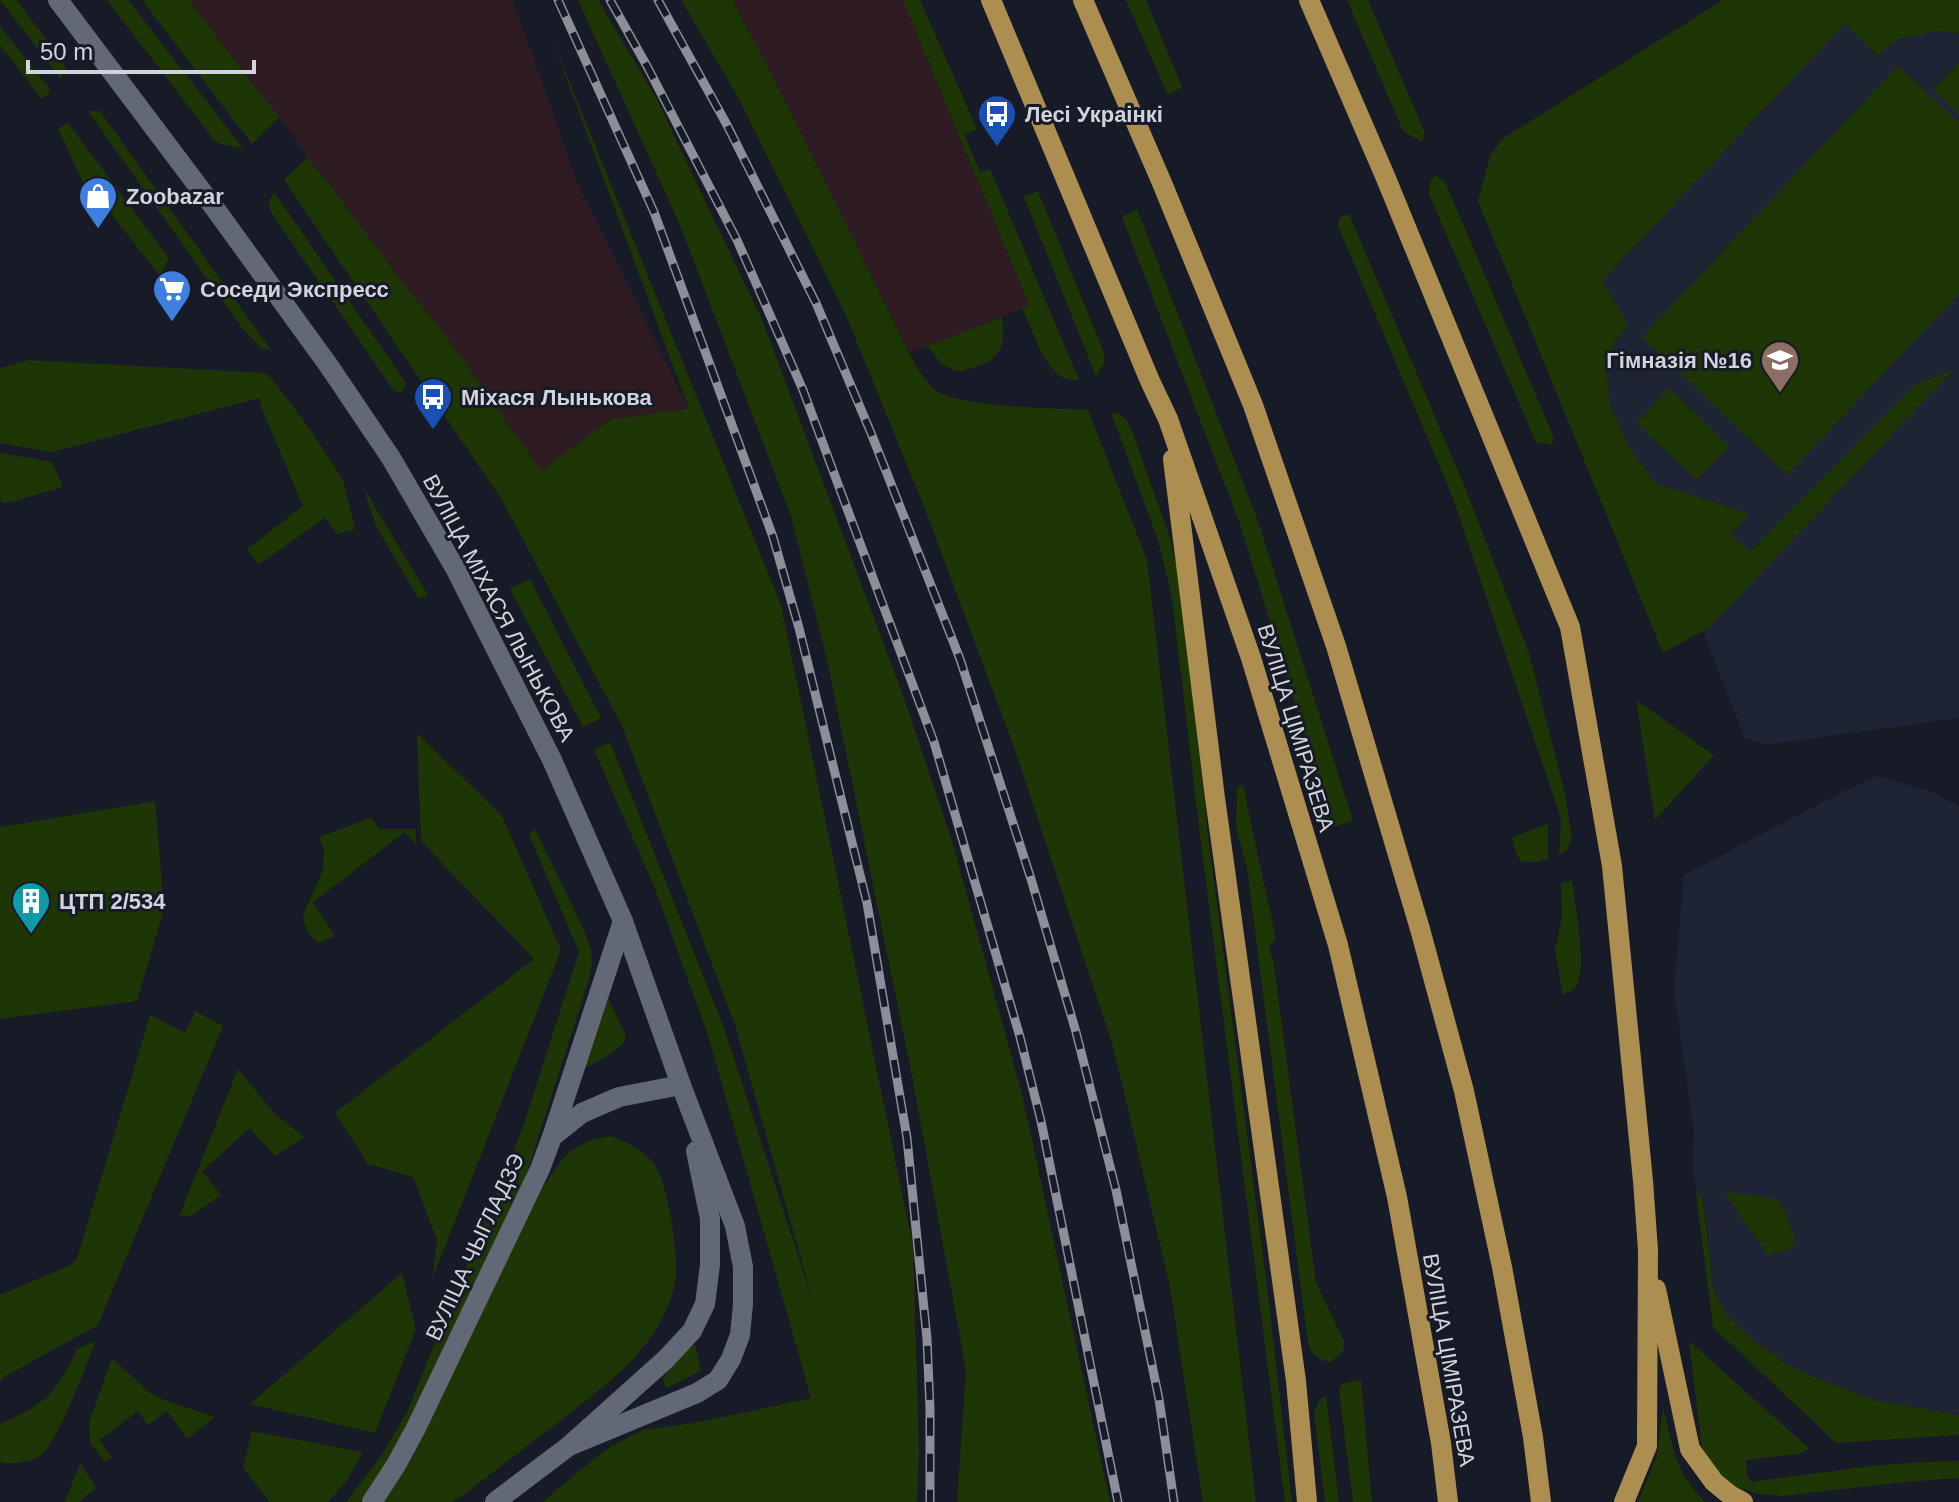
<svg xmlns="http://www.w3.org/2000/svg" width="1959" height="1502" font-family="Helvetica,sans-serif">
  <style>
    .built { fill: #1e2434 }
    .industrial { fill: #2e1c22 }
    .green { fill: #1e3606 }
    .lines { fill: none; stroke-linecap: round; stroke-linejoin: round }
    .street { stroke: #636877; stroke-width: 20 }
    .secondary { stroke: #636877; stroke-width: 20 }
    .primary { stroke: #ac8e51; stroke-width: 20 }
    .rail-casing { stroke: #8c8f99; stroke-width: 9 }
    .rail { stroke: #171b27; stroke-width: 6; stroke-dasharray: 18; stroke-linecap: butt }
    .labels { text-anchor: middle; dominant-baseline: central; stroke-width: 6; stroke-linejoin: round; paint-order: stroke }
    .poi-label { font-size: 22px; font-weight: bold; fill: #d1d4dc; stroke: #171b27; text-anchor: start }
    .street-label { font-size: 22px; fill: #d1d4dc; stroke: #171b27 }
  </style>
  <rect width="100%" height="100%" fill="#171b27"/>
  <g class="built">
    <polygon points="1736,0 1959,0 1959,718 1765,745 1744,737 1706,639 1496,149"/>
    <polygon points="1878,776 1932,792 1959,807 1959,1415 1874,1400 1832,1384 1792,1367 1749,1337 1726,1314 1714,1292 1702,1195 1696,1193 1693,1169 1694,1131 1674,991 1684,875 1844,791"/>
  </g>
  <g class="industrial">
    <polygon points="189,0 513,0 578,184 689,409 612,419 541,472 441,329 402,282 327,181 307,158 280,117 261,95"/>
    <polygon points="732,0 903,0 1029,306 909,353 781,93"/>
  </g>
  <g class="green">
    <polygon points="0,0 16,0 63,61 66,70 61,79"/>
    <polygon points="107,0 128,0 243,148 220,144 214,140"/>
    <polygon points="142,0 189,0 261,95 280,117 252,144"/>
    <polygon points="578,0 598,0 655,96 763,322 904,698 952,841 1022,1094 1110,1502 957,1502 966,1370 912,1076 828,664 791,516 680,225"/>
    <path d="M681,0H732L781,93L909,353C916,365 923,380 934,389C958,408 1055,408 1088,410L1147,560L1256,1502H1203L1170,1287L1113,1046L1014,747L925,509L845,313L737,95Z"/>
    <path d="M903,0H920L977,129L964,134L980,172L990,169L1079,380C1071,381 1062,379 1055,372C1041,358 1031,327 1022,308L1029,305Z"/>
    <polygon points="1126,0 1146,0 1182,87 1168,95"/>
    <polygon points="1347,0 1368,0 1425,133 1422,142 1403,131"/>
    <polygon points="1723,0 1959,0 1959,33 1936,31 1896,40 1877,56 1845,23 1602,281 1628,325 1615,341 1606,371 1610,405 1628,446 1655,483 1749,514 1730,535 1750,552 1914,385 1954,369 1710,627 1663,653 1478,201 1490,156 1502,139"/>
    <polygon points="0,26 51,91 42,99 0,45"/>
    <polygon points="547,26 781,605 913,1246 919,1451 917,1502 542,1502 605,1450 642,1430 695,1423 811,1398 708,1035 654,886 594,750 610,742 724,1028 815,1308 735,1025 622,726 502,500 284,180 307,158 327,181 402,282 441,329 541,471 612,419 689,409"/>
    <polygon points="1959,63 1959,115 1933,90"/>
    <polygon points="1898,66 1959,123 1959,294 1787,475 1642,337"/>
    <polygon points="88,111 100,111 271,350 261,348 242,328"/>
    <polygon points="68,123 169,258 160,276 103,203 95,208 58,129"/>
    <polygon points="1435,174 1446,184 1554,438 1552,445 1536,442 1428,192 1431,181"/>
    <polygon points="1038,191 1104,353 1105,362 1096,376 1024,197"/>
    <polygon points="274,192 406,383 403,390 398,393 392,388 270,211 269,202"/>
    <polygon points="1137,209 1258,521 1353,821 1333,827 1240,524 1122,217"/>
    <polygon points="1349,214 1464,485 1529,653 1565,794 1572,838 1567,850 1559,855 1561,822 1559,813 1453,498 1338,226 1340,217"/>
    <path d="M1002,317C1006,343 1002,359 975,367C971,369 961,372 956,371C943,368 934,355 927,346Z"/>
    <polygon points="29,360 265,373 273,380 312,432 343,480 355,529 337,534 325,518 258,565 247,549 303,506 261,407 260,398 52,452 0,443 0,368"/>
    <polygon points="1669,388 1729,446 1697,480 1636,423"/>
    <path d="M1111,412C1124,413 1129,423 1133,434L1169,535L1183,592L1207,828L1267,1287L1292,1502H1285L1199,827L1172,598L1159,543Z"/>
    <polygon points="0,453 52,462 63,487 8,503 2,502 0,497"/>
    <polygon points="363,487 428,595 419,599 376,526"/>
    <polygon points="530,579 601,718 583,727 510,589"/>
    <polygon points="1636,700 1714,755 1655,820"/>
    <polygon points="417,733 502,816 561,950 432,1280 437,1240 413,1177 368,1164 335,1113 534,959 421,841"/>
    <path d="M1243,786L1276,939L1269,947L1274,965L1316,1283L1345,1343L1343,1351L1331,1362C1318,1360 1312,1356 1308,1343L1247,868L1236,827L1237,787Z"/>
    <polygon points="155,801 164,909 137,1001 0,1019 0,827"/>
    <path d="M371,818L380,829H416V845L405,832L313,902L335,936L319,943C310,938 304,925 303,916L323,870L324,851L319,837Z"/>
    <polygon points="1548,824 1548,859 1534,862 1522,862 1516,854 1512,837"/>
    <polygon points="535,829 584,930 591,950 592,962 589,979 521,1191 391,1461 360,1502 346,1502 381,1456 406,1414 523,1127 579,952 529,835"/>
    <path d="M1572,880C1575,902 1586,966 1578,983C1575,990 1570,992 1563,995L1555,950L1562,917L1561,883Z"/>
    <path d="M606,993L626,1036C621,1052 598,1060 584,1069Z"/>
    <polygon points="195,1011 223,1026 98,1325 4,1377 0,1382 0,1295 71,1265 77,1258 150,1015 185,1033"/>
    <polygon points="238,1069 274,1113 304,1137 275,1156 250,1128 202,1171 221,1195 193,1215 179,1217"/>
    <path d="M612,1136C657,1156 660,1165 670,1213C674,1237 680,1267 673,1291C656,1352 602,1388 555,1425C524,1448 494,1472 463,1495L452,1502H383L539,1194C562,1159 568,1142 612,1136Z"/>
    <polygon points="1728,1192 1776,1199 1782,1203 1795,1238 1794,1244 1790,1249 1768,1255 1725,1194"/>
    <polygon points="1696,1193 1702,1195 1714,1292 1726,1314 1749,1337 1792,1367 1832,1384 1874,1400 1959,1415 1959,1435 1836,1443 1713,1327"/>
    <polygon points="402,1273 416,1329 375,1433 250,1404"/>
    <path d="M96,1341C85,1367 60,1438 42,1454C32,1463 12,1465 0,1462V1424C43,1406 58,1392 77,1349Z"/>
    <path d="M1689,1341L1810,1449L1798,1454L1746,1460L1747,1474L1751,1482C1820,1473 1889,1461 1959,1461V1478L1905,1482L1782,1496L1760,1494L1735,1487L1712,1467L1702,1447Z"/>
    <polygon points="688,1345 695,1345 701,1370 668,1388 664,1384 663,1378"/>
    <polygon points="112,1358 150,1393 166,1401 215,1417 187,1439 167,1411 148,1425 138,1411 99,1440 112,1457 105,1462 90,1443 89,1423"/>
    <polygon points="1361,1380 1372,1502 1353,1502 1339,1391 1341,1384"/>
    <polygon points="1326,1396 1339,1502 1325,1502 1314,1413 1319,1401"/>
    <path d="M1663,1408C1673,1446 1675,1475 1706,1502H1638L1657,1456Z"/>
    <polygon points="252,1431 363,1452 346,1482 328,1502 270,1502 243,1468"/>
    <polygon points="80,1463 96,1488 78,1502 65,1502"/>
  </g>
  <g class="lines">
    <polyline class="street" points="372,1502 396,1465 416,1428 540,1169 552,1137 582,1113 619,1097 681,1085"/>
    <g class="secondary">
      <polyline points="58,0 216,210 329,366 391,458 455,568 552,760 623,921 681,1085 735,1226 743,1267 743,1304 740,1335 731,1359 718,1380 697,1393 569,1446"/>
      <polyline points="552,1137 623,921"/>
      <polyline points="495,1502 569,1446 666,1359 692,1331 705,1304 710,1265 710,1219 696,1151"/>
    </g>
    <g class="primary">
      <polyline points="991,0 1150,381 1168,419 1251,658 1338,945 1397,1197 1441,1443 1448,1502"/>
      <polyline points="1083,0 1162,183 1253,405 1336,646 1420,929 1464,1091 1502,1267 1533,1437 1541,1502"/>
      <polyline points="1309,0 1385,176 1570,627 1612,866 1643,1181 1648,1250 1647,1446 1624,1502"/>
      <polyline points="1173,459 1215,798 1296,1381 1307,1502"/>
      <polyline points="1656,1289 1690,1449 1714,1482 1730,1495 1743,1502"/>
    </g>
    <g class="rail-casing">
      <g id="rail">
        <polyline points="558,0 654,212 773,537 799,628 867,903 907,1138 927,1339 930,1409 930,1502"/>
        <polyline points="610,0 648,68 737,240 803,390 934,742 1020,1037 1041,1121 1118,1502"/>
        <polyline points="658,0 727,125 816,303 871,433 960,659 1031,879 1076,1032 1116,1190 1159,1399 1174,1502"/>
      </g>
    </g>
    <use href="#rail" class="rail"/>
  </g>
  <defs>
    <g id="bus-pin" transform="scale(2)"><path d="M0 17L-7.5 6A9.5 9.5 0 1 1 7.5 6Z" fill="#1a4fb4" stroke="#171b27"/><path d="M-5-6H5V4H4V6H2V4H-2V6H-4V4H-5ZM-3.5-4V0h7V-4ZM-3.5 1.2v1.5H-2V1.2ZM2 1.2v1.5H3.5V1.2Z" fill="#fff"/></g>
    <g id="shop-pin" transform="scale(2)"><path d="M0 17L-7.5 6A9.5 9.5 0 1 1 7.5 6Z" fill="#3f7fe0" stroke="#171b27"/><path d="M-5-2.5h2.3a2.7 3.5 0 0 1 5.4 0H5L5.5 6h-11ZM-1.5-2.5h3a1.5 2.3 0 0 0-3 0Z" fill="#fff"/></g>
    <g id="supermarket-pin" transform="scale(2)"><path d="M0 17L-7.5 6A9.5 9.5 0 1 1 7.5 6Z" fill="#3f7fe0" stroke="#171b27"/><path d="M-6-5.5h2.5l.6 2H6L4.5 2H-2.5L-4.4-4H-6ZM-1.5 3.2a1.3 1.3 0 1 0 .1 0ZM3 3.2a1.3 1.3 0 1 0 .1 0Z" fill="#fff"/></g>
    <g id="school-pin" transform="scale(2)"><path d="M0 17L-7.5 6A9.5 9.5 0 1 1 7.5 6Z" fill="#8d6e63" stroke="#171b27"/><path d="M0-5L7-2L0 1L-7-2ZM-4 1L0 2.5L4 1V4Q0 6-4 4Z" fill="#fff"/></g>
    <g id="building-pin" transform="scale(2)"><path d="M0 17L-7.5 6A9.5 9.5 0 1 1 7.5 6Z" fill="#0f9aa8" stroke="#171b27"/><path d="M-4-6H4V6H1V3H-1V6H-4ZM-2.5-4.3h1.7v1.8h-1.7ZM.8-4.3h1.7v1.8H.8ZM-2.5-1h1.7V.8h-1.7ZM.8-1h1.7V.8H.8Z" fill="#fff"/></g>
  </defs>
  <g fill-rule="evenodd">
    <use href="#bus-pin" x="997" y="114"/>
    <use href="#shop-pin" x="98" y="196"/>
    <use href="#supermarket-pin" x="172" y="289"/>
    <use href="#school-pin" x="1780" y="360"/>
    <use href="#bus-pin" x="433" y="397"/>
    <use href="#building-pin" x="31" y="901"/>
  </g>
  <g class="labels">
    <g class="poi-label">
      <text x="1025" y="114">Лесі Украінкі</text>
      <text x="126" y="196">Zoobazar</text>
      <text x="200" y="289">Соседи Экспресс</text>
      <text x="1752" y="360" text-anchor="end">Гімназія №16</text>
      <text x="461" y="397">Міхася Лынькова</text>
      <text x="59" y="901">ЦТП 2/534</text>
    </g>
    <g class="street-label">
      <text transform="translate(499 608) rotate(62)">ВУЛІЦА МІХАСЯ ЛЫНЬКОВА</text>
      <text transform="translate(1296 728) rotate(73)">ВУЛІЦА ЦІМІРАЗЕВА</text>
      <text transform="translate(475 1247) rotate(-65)">ВУЛІЦА ЧЫГЛАДЗЭ</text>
      <text transform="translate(1449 1360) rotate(80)">ВУЛІЦА ЦІМІРАЗЕВА</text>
    </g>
  </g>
  <path d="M28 60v12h226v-12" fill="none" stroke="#d1d4dc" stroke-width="4"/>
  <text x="40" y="60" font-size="24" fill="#d1d4dc" stroke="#171b27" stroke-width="6" paint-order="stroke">50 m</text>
</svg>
